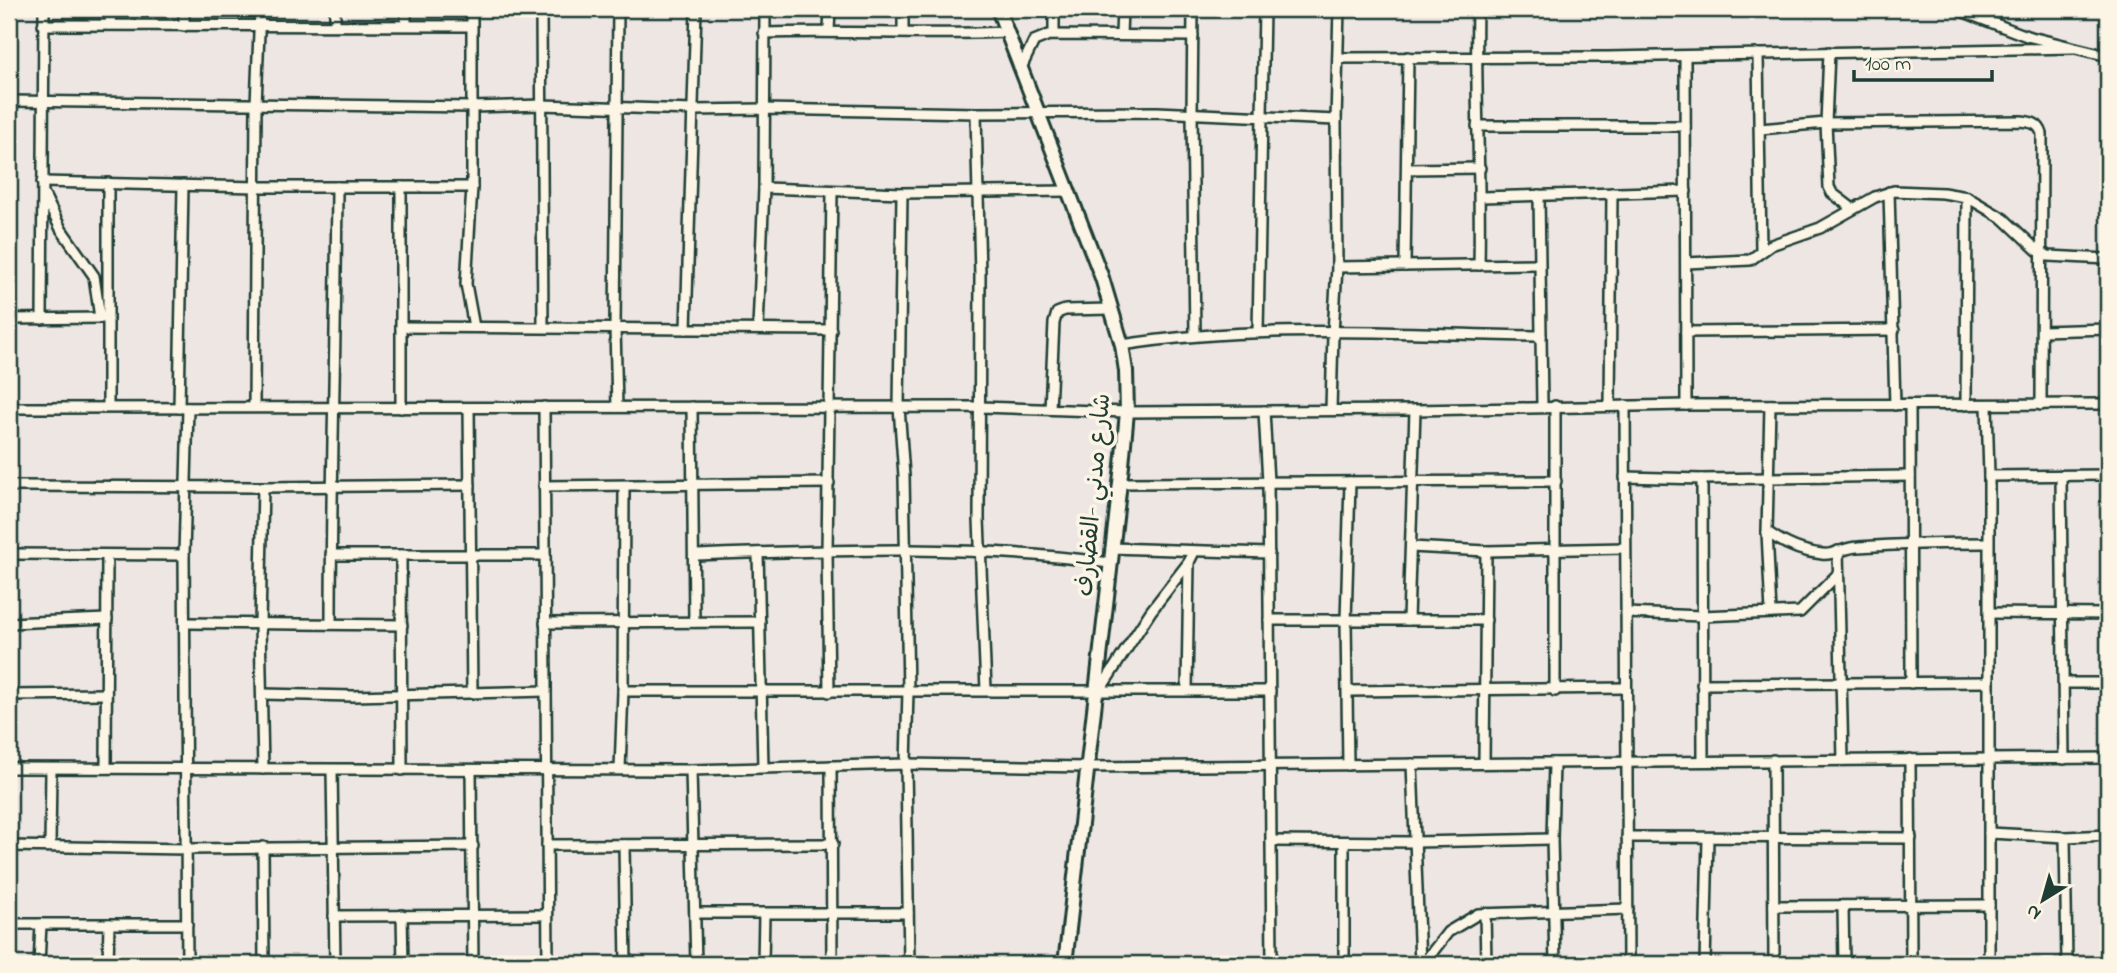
<svg xmlns="http://www.w3.org/2000/svg" width="2117" height="973" font-family="'Indie Flower','Playpen Sans Arabic',sans-serif">
  <style>
    .lines { fill: none; stroke-linecap: round; stroke-linejoin: round }
    .minor-casing { stroke: #1f3d34; stroke-width: 14 }
    .highway-casing { stroke: #1f3d34; stroke-width: 18 }
    .minor { stroke: #fcf5e5; stroke-width: 9 }
    .highway { stroke: #fcf5e5; stroke-width: 12 }
    .labels { text-anchor: middle; dominant-baseline: central; stroke-width: 7; stroke-linejoin: round; paint-order: stroke }
    .street-label { font-size: 24px; fill: #1f3d34; stroke: #fcf5e5 }
  </style>
  <rect width="100%" height="100%" fill="#eee6e3"/>
  <filter id="ink" filterUnits="userSpaceOnUse"><feTurbulence type="fractalNoise" baseFrequency=".0143" numOctaves="2"/><feDisplacementMap in="SourceGraphic" scale="14" xChannelSelector="R" yChannelSelector="G"/><feConvolveMatrix kernelMatrix="1 2 1 2 8 2 1 2 1" color-interpolation-filters="sRGB"/></filter>
  <g filter="url(#ink)">
    <g class="lines">
      <g class="minor-casing">
        <g id="minor">
          <polyline points="472,9 472,187 466,284 474,327"/>
          <polyline points="541,9 543,326"/>
          <polyline points="1193,9 1192,114 1195,334"/>
          <path d="M1477,9C1475,94 1481,180 1479,265"/>
          <polyline points="1956,9 2027,36 2108,56"/>
          <polyline points="406,24 406,9"/>
          <polyline points="43,25 471,26"/>
          <polyline points="110,25 111,9"/>
          <polyline points="335,25 335,9"/>
          <polyline points="184,26 184,9"/>
          <polyline points="829,31 830,9"/>
          <polyline points="903,32 903,9"/>
          <path d="M764,33C845,30 926,36 1007,32"/>
          <polyline points="1054,34 1054,9"/>
          <polyline points="1121,35 1122,9"/>
          <polyline points="1829,52 1826,123 1829,187 1832,193 1853,209"/>
          <polyline points="1758,54 1761,251"/>
          <polyline points="1685,56 1686,405"/>
          <polyline points="1338,58 1608,57 2074,48"/>
          <polyline points="1022,66 1034,41 1049,35 1193,36"/>
          <polyline points="9,101 472,107 542,105 693,110 763,109 976,113 1157,112 1336,120"/>
          <polyline points="976,113 980,275 979,519 986,690"/>
          <polyline points="1477,126 1685,126"/>
          <path d="M1760,129L1826,123L2021,121C2031,122 2039,123 2042,134L2041,405"/>
          <polyline points="1408,169 1480,168"/>
          <polyline points="42,182 257,187 472,187"/>
          <polyline points="108,183 108,407"/>
          <polyline points="401,187 401,408"/>
          <polyline points="764,188 902,193 1068,191"/>
          <polyline points="1889,192 1895,405"/>
          <polyline points="902,193 899,407 904,476 908,691 906,764 909,964"/>
          <polyline points="44,195 61,229 94,276 100,318"/>
          <polyline points="1539,195 1542,406"/>
          <polyline points="1481,197 1686,191"/>
          <polyline points="1686,263 1750,260 1771,245 1820,228 1875,197 1894,191 1943,193 1967,197 2004,219 2037,250 2048,256 2108,259"/>
          <polyline points="1405,266 1408,57"/>
          <polyline points="1337,267 1539,264"/>
          <polyline points="9,319 103,318"/>
          <polyline points="42,319 44,9"/>
          <polyline points="401,327 831,330"/>
          <polyline points="758,328 764,188 765,9"/>
          <polyline points="686,329 696,9"/>
          <polyline points="2042,331 2108,329"/>
          <polyline points="1258,332 1264,9"/>
          <polyline points="1686,332 1894,330"/>
          <path d="M1122,345C1260,323 1402,334 1541,336"/>
          <polyline points="1770,405 1767,532 1771,613"/>
          <polyline points="1910,405 1911,683"/>
          <polyline points="1966,405 1967,197"/>
          <polyline points="1987,405 1989,476 1989,964"/>
          <polyline points="1555,406 1555,691"/>
          <polyline points="1610,406 1612,193"/>
          <polyline points="1625,406 1628,964"/>
          <polyline points="254,407 256,104 260,9"/>
          <polyline points="544,407 548,964"/>
          <polyline points="617,407 615,328 618,9"/>
          <polyline points="692,407 694,622"/>
          <polyline points="9,408 980,407 1127,412 1415,410 1686,405 2108,404"/>
          <polyline points="179,408 183,185"/>
          <polyline points="469,408 472,693"/>
          <polyline points="1050,409 1054,323 1057,313 1065,310 1111,309"/>
          <polyline points="1331,410 1333,333 1337,267 1336,120 1339,9"/>
          <polyline points="1264,411 1268,482 1272,964"/>
          <polyline points="1989,476 2108,475"/>
          <polyline points="2061,476 2064,759"/>
          <polyline points="1625,477 1702,479 1910,476"/>
          <polyline points="1702,479 1703,761"/>
          <polyline points="1119,483 1556,481"/>
          <polyline points="9,486 263,487 470,485"/>
          <polyline points="544,486 829,483"/>
          <polyline points="263,487 260,624 263,769"/>
          <path d="M1767,532C1784,544 1801,552 1822,554C1834,556 1845,547 1858,547C1902,544 1945,543 1988,543"/>
          <polyline points="1411,547 1486,551 1625,548"/>
          <polyline points="1111,548 1269,553"/>
          <polyline points="1838,551 1843,760"/>
          <polyline points="758,553 763,767"/>
          <polyline points="9,554 184,555"/>
          <polyline points="331,555 545,555"/>
          <polyline points="401,555 402,770"/>
          <path d="M694,555C832,550 973,544 1110,563"/>
          <polyline points="1626,613 1702,616 1800,612 1838,574"/>
          <polyline points="1989,613 2108,614"/>
          <polyline points="1269,620 1486,620"/>
          <polyline points="1408,620 1415,410"/>
          <polyline points="9,623 107,619"/>
          <polyline points="186,623 402,625"/>
          <polyline points="545,623 760,622"/>
          <path d="M331,624C331,478 336,333 337,187"/>
          <polyline points="2064,683 2108,683"/>
          <polyline points="1702,684 1988,682"/>
          <polyline points="1100,690 1151,611 1189,562 1194,552"/>
          <polyline points="1187,690 1189,562"/>
          <polyline points="623,691 1270,691"/>
          <polyline points="1348,691 1626,688"/>
          <polyline points="829,692 827,552 832,192"/>
          <polyline points="262,694 354,696 546,691"/>
          <polyline points="9,695 106,694"/>
          <polyline points="1910,759 1911,964"/>
          <polyline points="1773,760 1774,964"/>
          <polyline points="1484,763 1486,551"/>
          <polyline points="1554,763 1552,839 1555,964"/>
          <polyline points="1412,764 1420,964"/>
          <polyline points="1348,765 1346,621 1350,482"/>
          <polyline points="831,766 832,964"/>
          <polyline points="9,768 691,770 906,764 1087,767 2108,758"/>
          <polyline points="106,768 107,555"/>
          <polyline points="620,769 623,691 624,486"/>
          <polyline points="332,770 335,964"/>
          <polyline points="471,770 473,964"/>
          <polyline points="691,770 696,964"/>
          <polyline points="1989,833 2065,837 2108,835"/>
          <polyline points="1627,837 1911,838"/>
          <polyline points="2065,837 2067,964"/>
          <polyline points="1271,841 1415,842 1552,839"/>
          <polyline points="1344,842 1344,964"/>
          <polyline points="547,845 833,844"/>
          <polyline points="624,845 626,964"/>
          <polyline points="9,846 186,849 473,846"/>
          <polyline points="50,846 51,769"/>
          <polyline points="263,847 264,964"/>
          <polyline points="1774,906 1989,905"/>
          <polyline points="1843,907 1844,964"/>
          <polyline points="695,913 908,913"/>
          <polyline points="1485,913 1486,964"/>
          <polyline points="402,915 403,964"/>
          <polyline points="334,916 547,915"/>
          <polyline points="9,924 187,924"/>
          <polyline points="39,964 41,924"/>
          <polyline points="108,964 109,924"/>
          <polyline points="187,964 184,555 188,408"/>
          <polyline points="763,964 764,914"/>
          <polyline points="1423,964 1448,932 1478,914 1628,909"/>
          <polyline points="1705,964 1708,838"/>
        </g>
      </g>
      <g class="highway-casing">
        <polyline id="highway" points="998,9 1102,278 1122,345 1126,371 1127,412 1122,465 1065,964"/>
      </g>
      <use href="#minor" class="minor"/>
      <use href="#highway" class="highway"/>
    </g>
  </g>
  <g class="labels">
    <g class="street-label">
      <text transform="translate(1095 495) rotate(-85)">شارع مدني -القضارف</text>
    </g>
  </g>
  <rect width="2117" height="973" fill="none" stroke="#fcf5e5" stroke-width="35"/>
  <rect x="18" y="18" width="2082" height="938" fill="none" stroke="#1f3d34" stroke-width="2.5" filter="url(#ink)"/>
  <g transform="translate(2043 900) rotate(217)" stroke="#fcf5e5" stroke-width="5" paint-order="stroke">
  <path d="M0-5L12 26L0 18L-12 26Z" fill="#1f3d34"/>
  <text y="-10" font-size="19" font-weight="bold" text-anchor="middle" fill="#1f3d34">N</text>
  </g>
  <path d="M1854 70v10h138v-10" fill="none" stroke="#1f3d34" stroke-width="3.5"/>
  <text x="1865" y="70" font-size="21" fill="#1f3d34" stroke="#fcf5e5" stroke-width="5" paint-order="stroke">100 m</text>
</svg>
